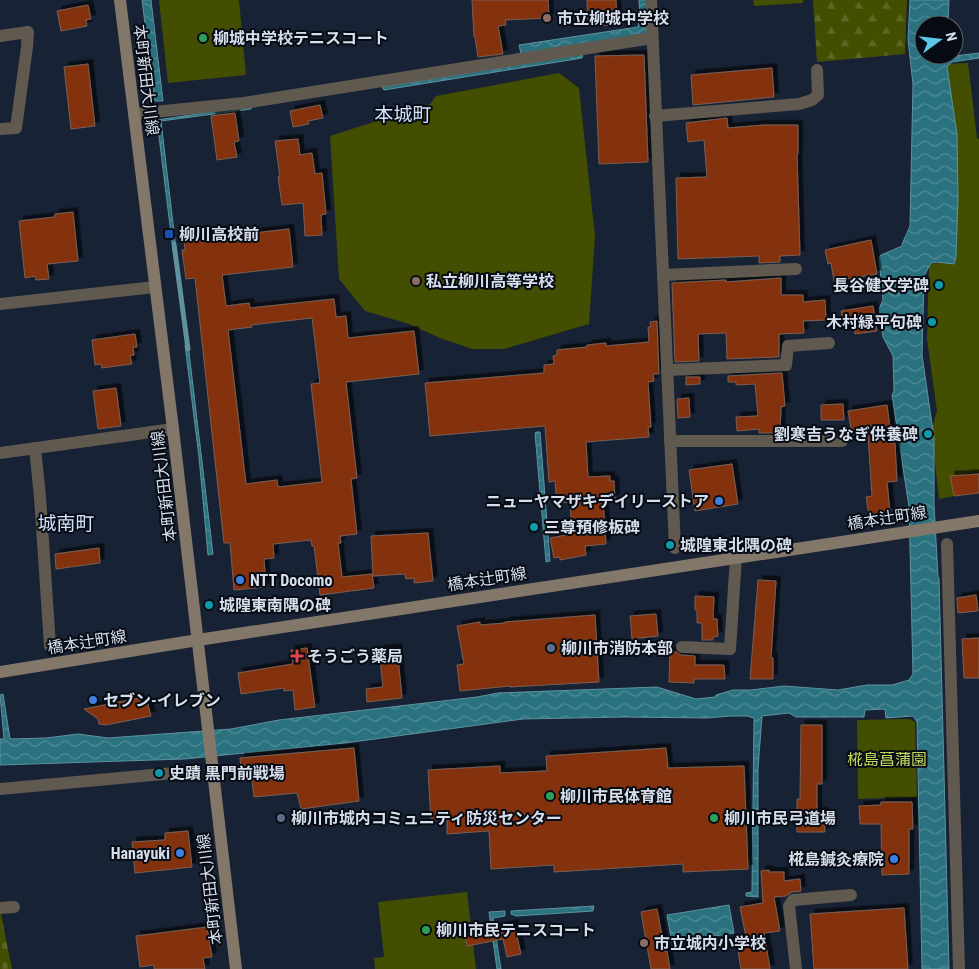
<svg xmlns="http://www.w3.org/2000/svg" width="979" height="969" font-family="'Roboto Condensed','Noto Sans JP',sans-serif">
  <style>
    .forest { fill: url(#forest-firs) }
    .cemetery { fill: url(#cemetery-stones) }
    .green { fill: #434e00 }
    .water { fill: url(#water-waves); stroke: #5e929f }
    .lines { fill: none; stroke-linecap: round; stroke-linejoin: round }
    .stream { stroke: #5e929f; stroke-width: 5 }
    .building { fill: #84320d; stroke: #7a5f55; fill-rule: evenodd; filter: url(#shadow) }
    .minor { stroke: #605950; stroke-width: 12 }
    .secondary { stroke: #837769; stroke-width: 12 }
    .education-dot { fill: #8d6e63; stroke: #070c14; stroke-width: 2 }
    .leisure-dot { fill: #2e9e5b; stroke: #070c14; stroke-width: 2 }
    .transit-dot { fill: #1a4fb4; stroke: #070c14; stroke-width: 2 }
    .culture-dot { fill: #0f9aa8; stroke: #070c14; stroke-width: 2 }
    .shop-dot { fill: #3f7fe0; stroke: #070c14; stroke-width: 2 }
    .service-dot { fill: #5c6f8a; stroke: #070c14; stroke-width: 2 }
    .health-dot { fill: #e0444e; stroke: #070c14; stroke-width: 2 }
    .labels { text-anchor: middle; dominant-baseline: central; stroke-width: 4; stroke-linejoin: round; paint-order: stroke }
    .poi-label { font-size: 16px; font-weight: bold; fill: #d7deeb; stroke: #070c14; text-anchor: start }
    .street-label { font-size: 16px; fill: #d7deeb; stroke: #070c14 }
    .park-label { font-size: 16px; fill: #c1d85c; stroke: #070c14 }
    .quarter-label { font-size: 19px; fill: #d3e2fc; stroke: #070c14 }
  </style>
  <defs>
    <pattern id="forest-firs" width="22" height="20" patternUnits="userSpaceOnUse" patternTransform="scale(1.25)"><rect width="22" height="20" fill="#434e00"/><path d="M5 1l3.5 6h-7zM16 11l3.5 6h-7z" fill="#5d6725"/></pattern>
    <pattern id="cemetery-stones" width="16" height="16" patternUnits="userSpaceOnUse" patternTransform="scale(1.25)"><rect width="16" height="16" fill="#434e00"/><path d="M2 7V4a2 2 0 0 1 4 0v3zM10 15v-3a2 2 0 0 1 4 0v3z" fill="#5d6725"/></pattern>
    <pattern id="water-waves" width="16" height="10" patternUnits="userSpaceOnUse" patternTransform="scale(1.25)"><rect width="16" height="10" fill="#2a727f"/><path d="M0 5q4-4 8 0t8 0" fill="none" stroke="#528c97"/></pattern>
    <filter id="shadow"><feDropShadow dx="4.5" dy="-4.5" stdDeviation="0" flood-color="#0009"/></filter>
  </defs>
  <rect width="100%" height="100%" fill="#182235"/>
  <polygon class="forest" points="813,0 907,0 905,54 817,62"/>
  <polygon class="cemetery" points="0,914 1,914 12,969 0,969"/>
  <g class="green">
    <polygon points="159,0 239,0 246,75 168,83"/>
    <polygon points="753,0 803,0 803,3 754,6"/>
    <polygon points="968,63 977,138 979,139 979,472 951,476 954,496 939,499 933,446 921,426 933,425 937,411 927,339 929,265 941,262 954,263 944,64"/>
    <polygon points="559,73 579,88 595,236 589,324 504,349 472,349 440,338 409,324 365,311 339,279 330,136 430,104 436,96"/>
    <polygon points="910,719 915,722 917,797 858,799 857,720"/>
    <polygon points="467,892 476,969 375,969 374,958 384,957 378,902"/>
  </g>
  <g class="water">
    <polygon points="142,0 151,0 163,101 155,101"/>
    <polygon points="639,0 646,0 647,34 521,54 519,45 638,27 640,17"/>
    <path d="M910,0H949L948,25H924V55L955,56L979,53V58L952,62L947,67L957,134L958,199L956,257L954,264L937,262L931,263L924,276L922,355L934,438V504L938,577L939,578L949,969H922L917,722L913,716L886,718L885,709L865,710L864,717H796L789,713L762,716L758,769V897L746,896V893L752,892L754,718L747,716H731L707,718L624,717L523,719L345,743L184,759L0,765V739H4L0,695L3,694L10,739L46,738L78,734L108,738L231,729L279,720L477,697L498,693L657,687L696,699L715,697L716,695L733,690H751L784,686L838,690L867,685H892L909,680L913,674L909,507L892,395L894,391L893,356L883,337L879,309L883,300L879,258L881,255L902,246C902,242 908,232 910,226L913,84L908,40Z"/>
    <polygon points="583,54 582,58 384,90 382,87"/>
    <polygon points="251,106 251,109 161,121 176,249 173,250 157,120"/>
    <polygon points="188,344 213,554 208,555 199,457 185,345"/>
    <polygon points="537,432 540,432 550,561 546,562 535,433"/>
    <polygon points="729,905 734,933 672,943 667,915"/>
    <polygon points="594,906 593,911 516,916 511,914 511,911"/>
    <polygon points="505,911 505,916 493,918 501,969 497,969 489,912"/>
  </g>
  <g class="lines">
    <polyline class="stream" points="174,244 188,349"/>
  </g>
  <g class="building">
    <polygon points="472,0 548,0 549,18 505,20 506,25 498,26 503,54 478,57 475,37 474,37"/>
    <polygon points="587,0 616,0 617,25 588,26"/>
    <polygon points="88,5 91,19 86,20 87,26 61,31 57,11"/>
    <polygon points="644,55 648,162 599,164 595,56"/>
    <polygon points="88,64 95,126 71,129 64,67"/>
    <polygon points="772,68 774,97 693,105 691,75"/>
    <polygon points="320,105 323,118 308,121 309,124 293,127 290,111"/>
    <polygon points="235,113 239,141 234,142 237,157 217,160 211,116"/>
    <polygon points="727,118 728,128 764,125 798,125 798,154 797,154 800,255 780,256 780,262 759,263 759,256 678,259 676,178 707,177 704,140 688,142 686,123"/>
    <polygon points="298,139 300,155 312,153 315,174 322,173 326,214 321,215 322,235 305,236 303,203 282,205 278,177 280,177 275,141"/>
    <polygon points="73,212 78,261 47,264 49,279 36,280 35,276 25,278 19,221 55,217 55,214"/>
    <path d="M289,229L293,267L222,275L226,306L249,303L250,308L334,299L336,317L346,316L348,338L414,331L419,374L346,382L357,478L351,479L357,534L340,536L341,543H338L342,577L372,574L374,588L320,595L314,546H312L311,540L273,544L274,558L264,559L266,587L234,590L230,543H224L195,278L186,279L182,250H185L184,241ZM312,318L320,383L311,384L322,482L278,487L277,480L246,484L228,330L252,327L251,325Z"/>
    <polygon points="871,240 877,274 834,281 831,263 828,264 825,250"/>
    <polygon points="781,278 781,295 803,295 803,302 825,300 826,320 803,321 804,333 779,334 779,357 727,359 726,333 698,334 699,361 675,362 672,283 726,280 726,282"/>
    <polygon points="873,306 877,331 855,334 854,325 844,326 841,311"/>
    <polygon points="657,321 659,374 653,374 654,381 648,382 651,427 648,427 649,437 586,442 588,477 610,476 610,481 614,481 615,499 603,500 606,544 585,546 586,555 560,560 560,557 554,558 550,538 572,534 570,502 557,503 555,481 549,482 545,426 430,436 425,383 544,373 544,365 554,364 553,356 557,355 557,350 587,347 587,345 606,343 606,346 649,342 648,327 651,327 650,322"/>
    <polygon points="135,334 137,347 133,347 134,355 130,356 132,364 102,368 101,364 95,365 92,340"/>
    <polygon points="782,373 785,406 781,407 780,433 759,433 759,429 737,431 736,417 758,416 755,384 736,385 736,382 728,382 728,376"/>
    <polygon points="686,377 700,377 700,384 686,385"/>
    <polygon points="116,388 121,426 98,429 93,391"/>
    <polygon points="689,398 690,417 678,418 677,399"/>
    <polygon points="843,404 844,420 821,420 821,405"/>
    <polygon points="887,405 892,444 895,443 897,481 887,482 890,512 869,515 866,497 872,496 868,435 862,436 862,433 852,435 848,411"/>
    <polygon points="732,464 738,504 695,511 689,470"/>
    <polygon points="979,474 979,493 954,496 950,476"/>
    <polygon points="428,533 433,581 414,583 414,578 406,579 405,574 373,576 371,536"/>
    <polygon points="99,548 100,563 56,569 55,554"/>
    <polygon points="758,580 776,581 771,658 773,658 773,679 750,679"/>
    <polygon points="976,595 978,611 958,613 957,598"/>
    <polygon points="695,596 714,597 713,619 717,619 718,636 713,637 713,640 702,640 702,623 697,623 697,610 695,610"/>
    <polygon points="656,614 658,636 632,639 630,616"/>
    <polygon points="595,615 599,682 510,687 510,686 460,691 457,665 464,664 457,626 480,622 480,625 505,623 505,622"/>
    <polygon points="979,638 979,678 964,678 962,639"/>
    <polygon points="307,648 315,707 295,710 293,690 284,691 284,688 241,694 238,673 293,664 291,650"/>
    <polygon points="397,648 402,698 367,702 366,689 383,687 379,650"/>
    <polygon points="670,651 676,652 681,655 695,656 695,665 724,665 725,679 694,679 694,683 669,682"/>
    <polygon points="139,698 140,702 147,701 151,716 106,725 99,724 98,719 84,709"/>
    <polygon points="801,725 822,725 822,784 817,784 817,812 824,812 825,832 797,832 797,799 800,799"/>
    <polygon points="354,748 359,801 301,809 297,793 254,797 252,780 242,781 240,758"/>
    <polygon points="666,748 668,768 744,766 748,869 683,872 683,864 554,872 554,865 491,869 489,831 447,834 447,819 431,820 428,770 500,766 500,773 547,771 546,756"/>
    <polygon points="881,802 912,802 913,829 909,829 909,874 882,875 881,824 860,824 859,806 881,805"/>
    <polygon points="188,831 192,867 135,873 132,842 165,840 165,833"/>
    <polygon points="769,870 769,872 784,872 784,881 800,879 801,891 792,892 786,896 774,897 780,931 764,933 770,969 741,969 736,939 746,937 740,907 763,903 761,871"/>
    <polygon points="904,908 908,969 814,969 810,914"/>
    <polygon points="657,909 665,952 667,951 670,969 651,969 641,912"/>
    <polygon points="514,924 521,954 507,957 503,939 467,946 465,935"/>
    <polygon points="207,927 212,957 203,958 205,969 154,969 154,965 140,967 136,936"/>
  </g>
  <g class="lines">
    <g class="minor">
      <polyline points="651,0 675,548"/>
      <polyline points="0,36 28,32 27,47 16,128 0,129"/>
      <polyline points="134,114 244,103 652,38"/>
      <polyline points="655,116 799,104 812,100 818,95 817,70"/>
      <polyline points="663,275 796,269"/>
      <polyline points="0,304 155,287"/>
      <polyline points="667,370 786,365 788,346 829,343"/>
      <polyline points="670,441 842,441"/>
      <polyline points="35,448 40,497 50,646"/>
      <polyline points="0,453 173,429"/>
      <polyline points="947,544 959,969"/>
      <polyline points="682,647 730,649 736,557"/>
      <polyline points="0,789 196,771"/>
      <polyline points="0,908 14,907"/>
      <polyline points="796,969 789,906 793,900 851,895"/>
    </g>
    <g class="secondary">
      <polyline points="120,0 173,429 236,969"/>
      <polyline points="0,672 198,640 979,521"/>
    </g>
  </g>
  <g class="education-dot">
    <circle cx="547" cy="18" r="5"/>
    <circle cx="416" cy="281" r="5"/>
    <circle cx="644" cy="943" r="5"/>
  </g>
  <g class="leisure-dot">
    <circle cx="203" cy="38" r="5"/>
    <circle cx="550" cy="796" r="5"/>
    <circle cx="714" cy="818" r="5"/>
    <circle cx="426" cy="930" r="5"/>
  </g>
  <rect class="transit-dot" x="164" y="229" width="10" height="10" rx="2.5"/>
  <g class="culture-dot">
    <circle cx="939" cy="285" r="5"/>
    <circle cx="932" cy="322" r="5"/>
    <circle cx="928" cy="434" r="5"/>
    <circle cx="534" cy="527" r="5"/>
    <circle cx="670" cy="545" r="5"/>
    <circle cx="209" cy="605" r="5"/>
    <circle cx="159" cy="773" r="5"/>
  </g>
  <g class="shop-dot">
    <circle cx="719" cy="501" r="5"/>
    <circle cx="240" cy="580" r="5"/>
    <circle cx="93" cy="700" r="5"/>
    <circle cx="180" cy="853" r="5"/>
    <circle cx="894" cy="859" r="5"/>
  </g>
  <g class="service-dot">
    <circle cx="551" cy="648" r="5"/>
    <circle cx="281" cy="818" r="5"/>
  </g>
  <path class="health-dot" d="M294.5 648.5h5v5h5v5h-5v5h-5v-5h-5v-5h5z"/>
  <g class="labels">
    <g class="poi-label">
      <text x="557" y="18">市立柳城中学校</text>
      <text x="213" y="38">柳城中学校テニスコート</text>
      <text x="179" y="234">柳川高校前</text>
      <text x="426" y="281">私立柳川高等学校</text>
      <text x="929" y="285" text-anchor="end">長谷健文学碑</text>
      <text x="922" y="322" text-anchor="end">木村緑平句碑</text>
      <text x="918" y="434" text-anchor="end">劉寒吉うなぎ供養碑</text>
      <text x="709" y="501" text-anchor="end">ニューヤマザキデイリーストア</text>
      <text x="544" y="527">三尊預修板碑</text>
      <text x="680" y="545">城隍東北隅の碑</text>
      <text x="250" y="580">NTT Docomo</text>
      <text x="219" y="605">城隍東南隅の碑</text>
      <text x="561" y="648">柳川市消防本部</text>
      <text x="307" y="656">そうごう薬局</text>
      <text x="103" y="700">セブン-イレブン</text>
      <text x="169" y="773">史蹟 黒門前戦場</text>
      <text x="560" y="796">柳川市民体育館</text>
      <text x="291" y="818">柳川市城内コミュニティ防災センター</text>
      <text x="724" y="818">柳川市民弓道場</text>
      <text x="170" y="853" text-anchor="end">Hanayuki</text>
      <text x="884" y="859" text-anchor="end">椛島鍼灸療院</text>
      <text x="436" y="930">柳川市民テニスコート</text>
      <text x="654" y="943">市立城内小学校</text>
    </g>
    <g class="street-label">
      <text transform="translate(146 80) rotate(83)">本町新田大川線</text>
      <text transform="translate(164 486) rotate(-97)">本町新田大川線</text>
      <text transform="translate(887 518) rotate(-9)">橋本辻町線</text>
      <text transform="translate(487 579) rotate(-9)">橋本辻町線</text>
      <text transform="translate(87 642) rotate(-9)">橋本辻町線</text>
      <text transform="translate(210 889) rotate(-97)">本町新田大川線</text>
    </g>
    <g class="park-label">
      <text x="887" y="759">椛島菖蒲園</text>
    </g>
    <g class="quarter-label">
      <text x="403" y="114">本城町</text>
      <text x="66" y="523">城南町</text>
    </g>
  </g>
  <g transform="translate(939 40) rotate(75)"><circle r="24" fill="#070c14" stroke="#5a606a"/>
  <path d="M0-4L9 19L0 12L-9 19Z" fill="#5bc8e7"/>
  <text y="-8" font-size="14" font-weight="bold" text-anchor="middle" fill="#d7deeb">N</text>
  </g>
</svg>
